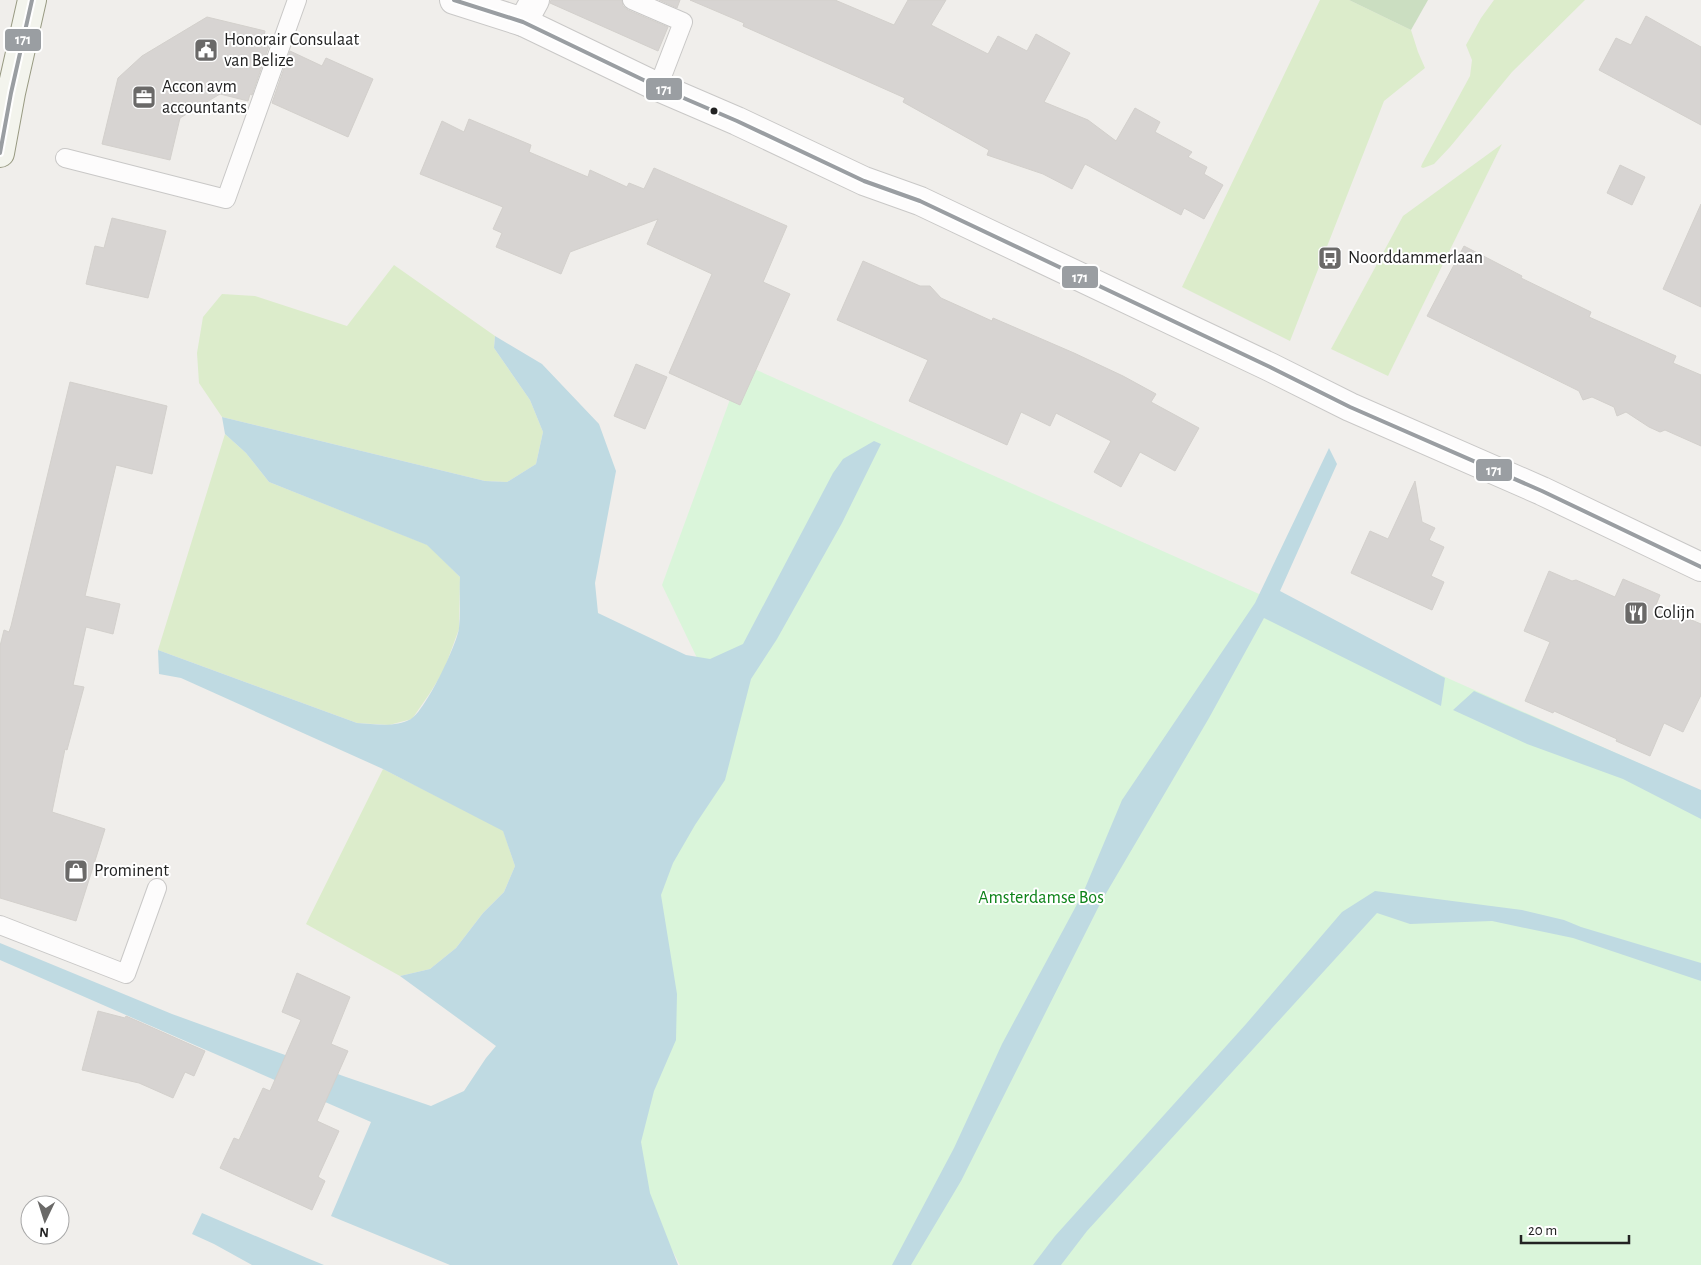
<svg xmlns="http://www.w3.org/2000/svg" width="1701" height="1265" font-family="'Alegreya Sans',sans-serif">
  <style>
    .grass { fill: #dceccb }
    .forest { fill: #cbdec1 }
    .park { fill: #daf5da }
    .water { fill: #bfdae2 }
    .building { fill: #d7d4d2; stroke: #d3d0cc }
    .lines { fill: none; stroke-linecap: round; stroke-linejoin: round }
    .service-casing { stroke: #c9c8c7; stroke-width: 20 }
    .minor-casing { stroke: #c9c8c7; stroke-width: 30 }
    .tertiary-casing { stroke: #c9c8c7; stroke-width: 30 }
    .secondary-casing { stroke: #989a82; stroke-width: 30 }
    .service { stroke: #fdfcfc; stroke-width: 18 }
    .minor { stroke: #fdfcfc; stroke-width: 28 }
    .tertiary { stroke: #fdfcfc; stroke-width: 28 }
    .secondary { stroke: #f3f4ed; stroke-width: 28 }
    .bus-1-casing { stroke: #fff; stroke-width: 8 }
    .bus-1 { stroke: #9a9ea2; stroke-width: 4 }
    .bus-dot { fill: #222; stroke: #fff; stroke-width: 2 }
    .labels { text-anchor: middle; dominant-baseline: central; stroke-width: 4; stroke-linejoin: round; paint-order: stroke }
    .poi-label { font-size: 18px; fill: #222; stroke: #fff; text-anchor: start }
    .park-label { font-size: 18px; fill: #0d8319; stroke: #fff }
    .line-badge { stroke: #fff; stroke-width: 2 }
    .badge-label { font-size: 14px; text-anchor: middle; font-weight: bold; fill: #fff }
  </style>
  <rect width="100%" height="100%" fill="#f0eeeb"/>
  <g class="grass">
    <polygon points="1320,0 1349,0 1411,30 1418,52 1425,68 1384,101 1290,341 1182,287"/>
    <polygon points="1494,0 1585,0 1512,72 1450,147 1434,164 1423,168 1421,167 1422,164 1470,76 1472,60 1466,45 1481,18"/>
    <polygon points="1502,144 1388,376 1331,349 1403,216"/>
    <polygon points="394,265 495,336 494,348 530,400 543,432 536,464 507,482 485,481 222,417 199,383 197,353 203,317 222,294 255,296 347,326"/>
    <polygon points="225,434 246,453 269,482 428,545 460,577 459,629 444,670 430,693 412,719 389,725 357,723 158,650"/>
    <polygon points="383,769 503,830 515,866 504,892 483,913 456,948 430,969 400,976 306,924"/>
  </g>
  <polygon class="forest" points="1349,0 1428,0 1411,30"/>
  <polygon class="park" points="743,364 1701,791 1701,1265 680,1265 607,1130 662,836 722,710 662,585"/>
  <g class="water">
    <path d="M495,336L542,364L599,424L616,471L595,583L598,613L686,655L710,659L743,644L833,473L843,459L874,441L881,444L842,523L777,639L751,679L725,780L695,825L673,863L661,895L677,994L676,1040L654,1091L641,1142L650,1193L678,1265H450L331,1216L371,1122L0,960V943L172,1014L346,1077L431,1106L464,1091L486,1058L496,1046L400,976L430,969L456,948L483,913L504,892L515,866L503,831L383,769L181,678L159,674L158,650L357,723C374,724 395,728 411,719C425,711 457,645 459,628C461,611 459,594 460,577L427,545L269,482L246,453L225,434L222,417L485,481L507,482L536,464L543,432L530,400L494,348Z"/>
    <polygon points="1329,448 1337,464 1280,591 1445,678 1441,706 1264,618 1209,718 1101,902 961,1181 911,1265 892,1265 954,1148 1002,1044 1083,893 1122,800 1255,603"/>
    <polygon points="1474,691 1701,790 1701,819 1623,779 1527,744 1453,710"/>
    <polygon points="1375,891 1522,910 1564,920 1581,927 1701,963 1701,981 1573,938 1492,921 1410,924 1377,913 1087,1231 1061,1265 1033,1265 1055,1236 1246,1024 1342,912"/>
    <polygon points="202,1213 307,1258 324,1265 252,1265 214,1244 192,1234"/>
  </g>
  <g class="building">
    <polygon points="551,0 622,0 623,6 628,10 668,27 658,51 550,3"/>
    <polygon points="659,0 680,0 677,8"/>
    <polygon points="690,0 835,0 894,25 908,0 946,0 931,25 988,54 998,36 1027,51 1036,34 1070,53 1044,102 1088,120 1116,141 1135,108 1160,122 1155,132 1192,152 1188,157 1207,167 1204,174 1223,185 1204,219 1184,208 1181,215 1085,164 1072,189 1043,174 987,155 989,150 903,102 905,98 743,26 744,23"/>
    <polygon points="1646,16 1701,47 1701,125 1599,70 1616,38 1631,45"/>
    <polygon points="207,17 265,31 263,40 270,43 252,95 250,94 248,101 220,94 180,118 170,160 102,144 118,78 142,56"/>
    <polygon points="290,51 322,66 326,58 373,79 348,137 272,103"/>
    <polygon points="469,119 531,145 529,152 588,177 590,170 627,187 629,183 644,189 654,168 787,226 763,282 790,294 740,405 669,373 712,274 647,244 658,219 570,252 561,274 496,247 502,233 493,229 503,207 420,174 442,121 464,132"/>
    <polygon points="1620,165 1645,177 1632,205 1607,193"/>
    <polygon points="1701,204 1701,307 1663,289"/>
    <polygon points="112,218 166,231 148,298 86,284 95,246 104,248"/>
    <polygon points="1464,246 1522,276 1521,278 1591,312 1589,317 1676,356 1673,363 1701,375 1701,446 1665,430 1660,432 1649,427 1626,412 1617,416 1614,407 1592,397 1583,400 1579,391 1427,316"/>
    <polygon points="863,261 920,286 930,286 941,298 992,321 993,318 1074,353 1123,376 1156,394 1151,402 1199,428 1175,471 1140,452 1121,487 1094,472 1111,441 1056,413 1050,426 1021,412 1007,445 909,401 928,360 837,320"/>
    <polygon points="636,364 667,377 645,429 614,416"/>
    <polygon points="70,382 167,406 152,474 116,465 85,596 120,604 113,634 86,627 73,685 84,687 67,750 65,749 52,812 105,829 76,921 0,898 0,646 4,630 9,632 11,626"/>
    <polygon points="1415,481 1422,522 1435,528 1429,540 1444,547 1431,576 1444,582 1432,610 1351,573 1370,531 1388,539"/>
    <polygon points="1549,571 1572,581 1576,580 1615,597 1623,579 1660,595 1656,605 1701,624 1701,695 1683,732 1664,723 1650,756 1616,741 1617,739 1554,711 1553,713 1525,701 1550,642 1524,631"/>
    <polygon points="297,973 350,997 331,1044 348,1051 317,1121 339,1131 318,1177 325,1181 312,1210 220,1168 234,1138 239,1140 263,1088 270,1091 301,1020 282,1012"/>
    <polygon points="98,1011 125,1018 126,1016 205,1051 194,1076 185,1072 173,1098 139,1083 82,1070"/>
  </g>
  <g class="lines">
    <g class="service-casing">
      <g id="service">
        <polyline points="632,0 683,22 658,87"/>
        <polyline points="65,158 226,199 297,0"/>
        <polyline points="0,925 126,974 157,888"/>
      </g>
    </g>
    <g class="minor-casing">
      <polyline id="minor" points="523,22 535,0"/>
    </g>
    <g class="tertiary-casing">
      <polyline id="tertiary" points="454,0 523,22 658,87 737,121 864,181 920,201 1270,367 1350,407 1542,491 1701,567"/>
    </g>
    <g class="secondary-casing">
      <polyline id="secondary" points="0,153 11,93 32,0"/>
    </g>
    <use href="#service" class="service"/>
    <use href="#minor" class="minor"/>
    <use href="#tertiary" class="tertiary"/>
    <use href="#secondary" class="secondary"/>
    <g class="bus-1-casing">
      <g id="bus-1">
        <polyline points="454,0 523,22 658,87 737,121 864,181 920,201 1270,367 1350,407 1542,491 1701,567"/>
        <polyline points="0,153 11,93 32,0"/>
      </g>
    </g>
    <use href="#bus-1" class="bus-1"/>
  </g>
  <defs>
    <g id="civic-square" transform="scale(1.25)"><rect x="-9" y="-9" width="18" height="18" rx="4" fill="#6a6968" stroke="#fff"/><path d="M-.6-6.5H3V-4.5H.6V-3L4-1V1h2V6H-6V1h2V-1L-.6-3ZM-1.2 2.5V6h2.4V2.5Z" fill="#fff"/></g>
    <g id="office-square" transform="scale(1.25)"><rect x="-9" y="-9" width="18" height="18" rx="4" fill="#6a6968" stroke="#fff"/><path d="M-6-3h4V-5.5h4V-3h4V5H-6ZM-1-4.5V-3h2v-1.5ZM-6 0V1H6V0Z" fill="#fff"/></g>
    <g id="bus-square" transform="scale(1.25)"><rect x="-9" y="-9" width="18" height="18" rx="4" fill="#6a6968" stroke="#fff"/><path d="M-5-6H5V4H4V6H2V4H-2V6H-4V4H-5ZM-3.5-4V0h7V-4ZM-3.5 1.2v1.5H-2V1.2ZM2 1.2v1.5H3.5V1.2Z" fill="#fff"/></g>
    <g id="restaurant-square" transform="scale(1.25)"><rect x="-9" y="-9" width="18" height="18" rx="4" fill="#6a6968" stroke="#fff"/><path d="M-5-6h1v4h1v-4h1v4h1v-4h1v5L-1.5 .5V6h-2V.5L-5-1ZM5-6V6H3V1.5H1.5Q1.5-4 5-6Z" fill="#fff"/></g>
    <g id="shop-square" transform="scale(1.25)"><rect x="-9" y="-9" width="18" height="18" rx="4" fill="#6a6968" stroke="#fff"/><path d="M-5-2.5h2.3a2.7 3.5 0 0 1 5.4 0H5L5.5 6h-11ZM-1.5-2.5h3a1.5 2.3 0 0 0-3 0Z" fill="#fff"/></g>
  </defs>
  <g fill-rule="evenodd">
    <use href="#civic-square" x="206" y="50"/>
    <use href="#office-square" x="144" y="97"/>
    <use href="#bus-square" x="1330" y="258"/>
    <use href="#restaurant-square" x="1636" y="613"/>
    <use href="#shop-square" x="76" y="871"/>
  </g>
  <circle class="bus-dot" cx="714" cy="111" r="4.5"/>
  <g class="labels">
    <g class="poi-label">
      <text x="224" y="40">Honorair Consulaat<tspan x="224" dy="21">van Belize</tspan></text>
      <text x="162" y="87">Accon avm<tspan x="162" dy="21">accountants</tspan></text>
      <text x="1348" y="258">Noorddammerlaan</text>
      <text x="1654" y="613">Colijn</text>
      <text x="94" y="871">Prominent</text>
    </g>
    <g class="park-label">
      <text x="1041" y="898">Amsterdamse Bos</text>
    </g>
  </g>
  <g class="line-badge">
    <rect x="4" y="28" width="38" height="24" rx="5" fill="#9a9ea2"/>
    <rect x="645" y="77" width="38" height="24" rx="5" fill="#9a9ea2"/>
    <rect x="1061" y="265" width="38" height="24" rx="5" fill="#9a9ea2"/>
    <rect x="1475" y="458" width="38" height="24" rx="5" fill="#9a9ea2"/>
  </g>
  <g class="badge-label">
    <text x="23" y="44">171</text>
    <text x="664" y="94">171</text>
    <text x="1080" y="282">171</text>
    <text x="1494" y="475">171</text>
  </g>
  <g transform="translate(45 1220) rotate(184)"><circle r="24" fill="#ffffff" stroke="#a7a7a7"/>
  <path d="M0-4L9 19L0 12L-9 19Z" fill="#6a6968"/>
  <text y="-8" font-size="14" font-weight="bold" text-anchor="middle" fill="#222222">N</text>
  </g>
  <path d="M1521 1235v8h108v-8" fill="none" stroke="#222222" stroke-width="2.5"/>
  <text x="1528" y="1235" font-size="15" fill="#222222" stroke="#ffffff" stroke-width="4" paint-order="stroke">20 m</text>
</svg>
